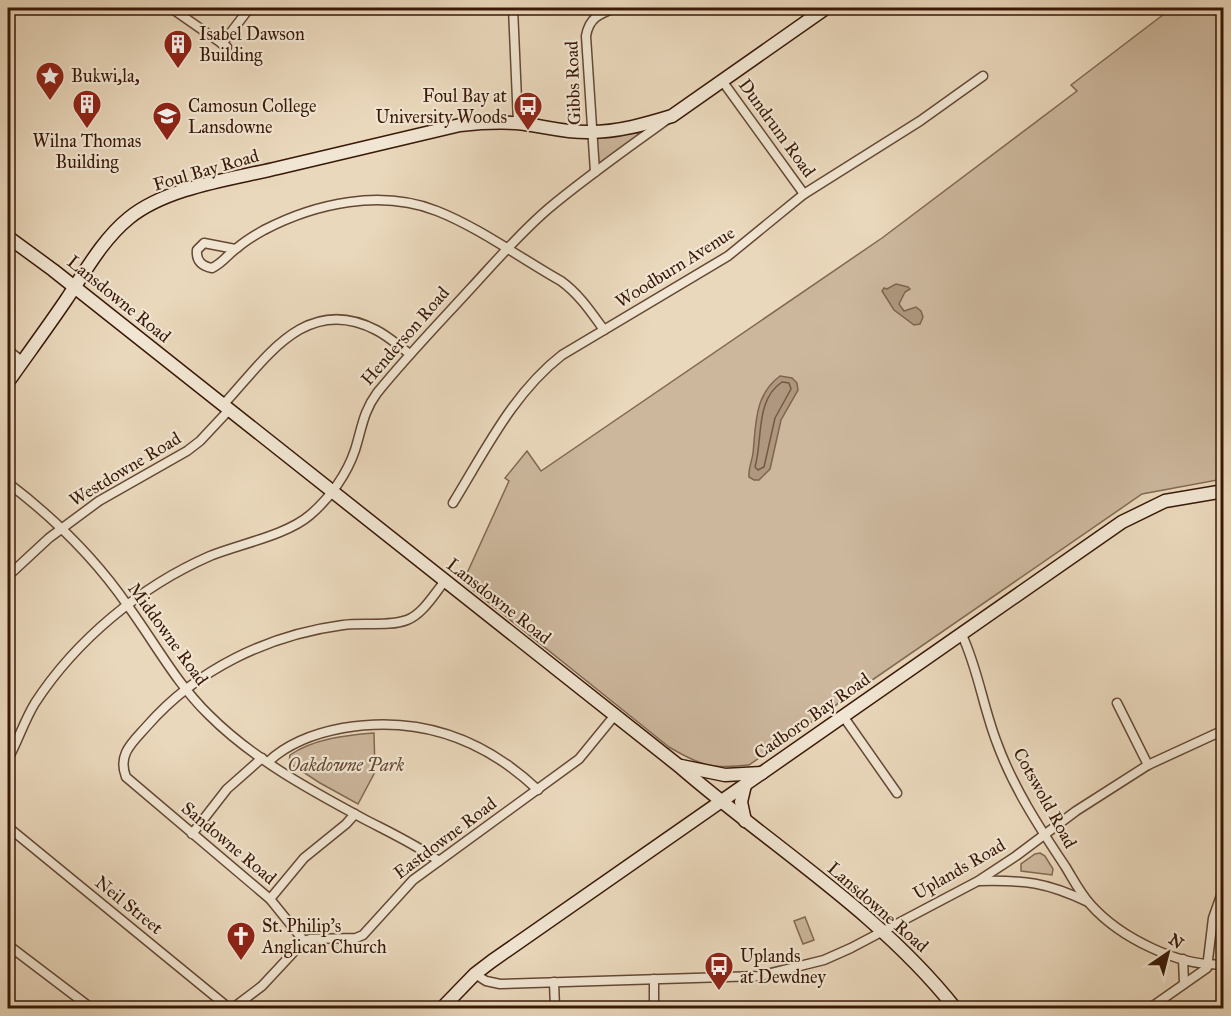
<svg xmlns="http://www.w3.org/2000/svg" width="1231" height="1016" font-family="'IM FELL Great Primer',serif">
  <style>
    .green { fill: #ccb79d; stroke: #826852; stroke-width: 1.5 }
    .water { fill: #ae977e; stroke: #7f644e; stroke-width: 1.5 }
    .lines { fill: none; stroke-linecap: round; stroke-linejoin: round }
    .shore { stroke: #745842; stroke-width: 1.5 }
    .street-casing { stroke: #654834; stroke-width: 11 }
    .secondary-casing { stroke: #391807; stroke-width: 15 }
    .street { stroke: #f1e6d3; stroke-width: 8 }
    .secondary { stroke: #f1e6d3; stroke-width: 12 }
    .labels { text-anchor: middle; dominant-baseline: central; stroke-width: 4.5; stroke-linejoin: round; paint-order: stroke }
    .poi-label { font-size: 18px; fill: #391807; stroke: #f1e6d3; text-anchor: start }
    .street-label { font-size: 18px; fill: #391807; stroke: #f1e6d3 }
    .park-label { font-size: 18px; font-style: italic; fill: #654834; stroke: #f1e6d3 }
  </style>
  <rect width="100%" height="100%" fill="#ead8bc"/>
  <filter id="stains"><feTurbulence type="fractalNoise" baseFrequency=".00333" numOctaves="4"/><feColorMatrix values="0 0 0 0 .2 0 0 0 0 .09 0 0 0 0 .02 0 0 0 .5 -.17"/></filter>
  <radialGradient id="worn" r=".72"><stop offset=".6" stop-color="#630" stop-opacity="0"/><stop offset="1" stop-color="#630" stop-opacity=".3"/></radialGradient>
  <g class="green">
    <path d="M1172,8H1223V479L1142,494L749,765C711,769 701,766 669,747L463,582L509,481L505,478L527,451L541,471L882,238L1077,91L1071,85Z"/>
    <polygon points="638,133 639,136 602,163 598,161 597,139 599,137"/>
    <path d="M374,733L375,772L358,804L320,783L289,763L290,755C313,739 346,735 374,733Z"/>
    <polygon points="1040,853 1045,856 1053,869 1052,875 1021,871 1021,864 1035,854"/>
    <polygon points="805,917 814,940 803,944 794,921"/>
  </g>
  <g class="water">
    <polygon points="896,284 908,287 910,289 905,292 899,304 904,311 916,307 921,311 923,317 920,324 914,325 894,310 882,291 884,288 887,289"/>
    <path d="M780,376L792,378L797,383L798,390L781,420L770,469L759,480H754L749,477C748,468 752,462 753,453C756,425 754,395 780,376Z"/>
  </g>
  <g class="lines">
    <path class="shore" d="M782,382L789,383L791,389L775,418L764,467L758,470L755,467C763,439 755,400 782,382Z"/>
    <g class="street-casing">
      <g id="street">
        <polyline points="171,8 227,47"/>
        <polyline points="513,8 518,123"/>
        <polyline points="222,44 248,10"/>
        <polyline points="723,82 804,194"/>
        <path d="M595,172L586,36C589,18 599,14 615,8"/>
        <path d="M235,249L204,243L197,250C196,261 202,266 212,268C223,263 228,254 237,248C245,241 255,235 264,230C316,203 381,189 437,211C478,227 522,259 561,281C579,294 591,312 604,330"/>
        <polyline points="8,350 23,362"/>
        <path d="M223,405C265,360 305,293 376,330C388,336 399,346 410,354"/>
        <path d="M8,483C54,518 95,558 128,606C155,643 176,683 209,715C253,759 310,790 364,819C389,832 415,844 439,861"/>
        <path d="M453,503C485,451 513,393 562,355L728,256L804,194L920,121L983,76"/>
        <polyline points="8,576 49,538 99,501 187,451 200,441 229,410"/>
        <path d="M962,635C978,669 983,707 997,743C1013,787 1039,827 1065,866C1073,879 1080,893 1090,904C1119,937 1180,968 1224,964"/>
        <polyline points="1117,703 1148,765"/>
        <polyline points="843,716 897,793"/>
        <path d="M8,759C18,741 24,721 35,703C76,640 141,586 210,556C240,544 287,535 310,515C330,498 347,474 355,450C362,428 363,412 377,393C407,356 440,322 472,287C496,261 520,233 548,209C585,178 625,150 665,121"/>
        <path d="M268,762C288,743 316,733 343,728C419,715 483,738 538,790"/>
        <polyline points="8,827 229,1008"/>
        <polyline points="192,834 227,789 262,758"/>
        <path d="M979,881C1025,880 1046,882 1088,902"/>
        <polyline points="270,899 304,858 346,824 355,814"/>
        <path d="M304,941L270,899L126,777C117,754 133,742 147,726C197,669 268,635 343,625C362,622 389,627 407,620C423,614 434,594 445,581"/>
        <polyline points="8,945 91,1008"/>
        <polyline points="1183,959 1184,983"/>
        <polyline points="475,974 486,981 500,984 759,976 824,960 851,948 978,881 1016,856 1076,811 1148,765 1224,730"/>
        <polyline points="654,979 654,1008"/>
        <polyline points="554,982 555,1008"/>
        <polyline points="233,1008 262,986 304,941 310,939 356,938 363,935 413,880 579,759 615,715"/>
        <polyline points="1150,1008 1207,968 1213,918 1224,887"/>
      </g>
    </g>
    <g class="secondary-casing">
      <g id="secondary">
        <path d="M8,237L53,270L679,766C771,846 879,912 955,1008"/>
        <path d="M8,382C27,355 47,328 66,300C85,272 102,240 129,218C167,187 232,179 278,168C339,154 399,139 460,125C478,123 497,122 516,123C541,125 564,133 590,132C618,132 646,124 672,116L826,8"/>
        <polyline points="681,766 725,775 762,773"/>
        <polyline points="745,785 741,802 745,821"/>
        <polyline points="442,1008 475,974 492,961 1122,522 1165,501 1224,491"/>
      </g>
    </g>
    <use href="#street" class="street"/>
    <use href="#secondary" class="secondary"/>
  </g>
  <defs>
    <g id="building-pin" transform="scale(1.5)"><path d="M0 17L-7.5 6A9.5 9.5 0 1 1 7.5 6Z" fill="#8f2418" stroke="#f1e6d3"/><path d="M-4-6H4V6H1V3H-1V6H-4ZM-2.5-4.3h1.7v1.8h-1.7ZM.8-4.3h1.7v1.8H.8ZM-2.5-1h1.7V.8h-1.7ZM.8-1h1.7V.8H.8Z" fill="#fff"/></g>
    <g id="sight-pin" transform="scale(1.5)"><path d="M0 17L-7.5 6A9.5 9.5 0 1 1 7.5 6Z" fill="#8f2418" stroke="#f1e6d3"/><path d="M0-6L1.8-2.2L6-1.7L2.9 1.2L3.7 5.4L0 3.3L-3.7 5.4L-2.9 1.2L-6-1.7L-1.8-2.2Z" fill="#fff"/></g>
    <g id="bus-pin" transform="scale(1.5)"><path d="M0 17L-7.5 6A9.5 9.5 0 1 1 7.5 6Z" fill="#8f2418" stroke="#f1e6d3"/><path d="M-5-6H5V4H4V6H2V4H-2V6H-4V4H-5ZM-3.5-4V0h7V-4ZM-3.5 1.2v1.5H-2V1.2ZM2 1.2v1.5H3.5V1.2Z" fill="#fff"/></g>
    <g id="university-pin" transform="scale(1.5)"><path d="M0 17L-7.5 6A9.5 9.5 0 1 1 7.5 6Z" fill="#8f2418" stroke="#f1e6d3"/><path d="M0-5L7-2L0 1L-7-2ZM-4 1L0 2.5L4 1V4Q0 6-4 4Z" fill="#fff"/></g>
    <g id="church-pin" transform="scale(1.5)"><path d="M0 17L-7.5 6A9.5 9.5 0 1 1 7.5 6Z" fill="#8f2418" stroke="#f1e6d3"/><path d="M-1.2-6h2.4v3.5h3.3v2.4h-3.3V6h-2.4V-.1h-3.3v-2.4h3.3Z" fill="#fff"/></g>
  </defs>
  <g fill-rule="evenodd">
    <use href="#building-pin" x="178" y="44"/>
    <use href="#sight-pin" x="50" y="76"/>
    <use href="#building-pin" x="87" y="104"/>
    <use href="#bus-pin" x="528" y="106"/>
    <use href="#university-pin" x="167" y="116"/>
    <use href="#church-pin" x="241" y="936"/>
    <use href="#bus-pin" x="719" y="966"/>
  </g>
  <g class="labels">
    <g class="poi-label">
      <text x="199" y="34">Isabel Dawson<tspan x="199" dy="21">Building</tspan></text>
      <text x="71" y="76">Bukwi,la,</text>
      <text x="507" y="96" text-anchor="end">Foul Bay at<tspan x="507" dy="21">University Woods</tspan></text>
      <text x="188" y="106">Camosun College<tspan x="188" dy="21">Lansdowne</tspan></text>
      <text x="87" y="141" text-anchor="middle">Wilna Thomas<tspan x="87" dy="21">Building</tspan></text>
      <text x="262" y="926">St. Philip's<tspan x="262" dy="21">Anglican Church</tspan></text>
      <text x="740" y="956">Uplands<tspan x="740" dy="21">at Dewdney</tspan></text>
    </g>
    <g class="street-label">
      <text transform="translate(573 83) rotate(-92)">Gibbs Road</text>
      <text transform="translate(777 128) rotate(54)">Dundrum Road</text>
      <text transform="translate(206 170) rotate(-16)">Foul Bay Road</text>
      <text transform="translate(675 267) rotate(-32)">Woodburn Avenue</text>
      <text transform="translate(119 299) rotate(39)">Lansdowne Road</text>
      <text transform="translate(405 336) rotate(-49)">Henderson Road</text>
      <text transform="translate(125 469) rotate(-31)">Westdowne Road</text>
      <text transform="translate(499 601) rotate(38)">Lansdowne Road</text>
      <text transform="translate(168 634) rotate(54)">Middowne Road</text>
      <text transform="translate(812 716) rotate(-35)">Cadboro Bay Road</text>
      <text transform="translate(1045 798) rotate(61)">Cotswold Road</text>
      <text transform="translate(445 838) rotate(-37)">Eastdowne Road</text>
      <text transform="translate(229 843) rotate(40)">Sandowne Road</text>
      <text transform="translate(959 869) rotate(-30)">Uplands Road</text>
      <text transform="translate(129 905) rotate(39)">Neil Street</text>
      <text transform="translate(878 907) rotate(41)">Lansdowne Road</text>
    </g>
    <g class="park-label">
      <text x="346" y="765">Oakdowne Park</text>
    </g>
  </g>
  <rect width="1231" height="1016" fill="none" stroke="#ead8bc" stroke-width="30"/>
  <rect x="9" y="9" width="1213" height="998" fill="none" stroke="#391807" stroke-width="3"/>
  <rect x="15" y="15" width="1201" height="986" fill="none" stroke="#391807" stroke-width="1.5"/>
  <g transform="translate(1168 953) rotate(35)" stroke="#f1e6d3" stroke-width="4.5" paint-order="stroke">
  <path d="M0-4.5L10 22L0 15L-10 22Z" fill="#391807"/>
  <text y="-9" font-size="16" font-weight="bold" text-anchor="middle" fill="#391807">N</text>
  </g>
  <rect width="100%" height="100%" filter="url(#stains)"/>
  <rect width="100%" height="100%" fill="url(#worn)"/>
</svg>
